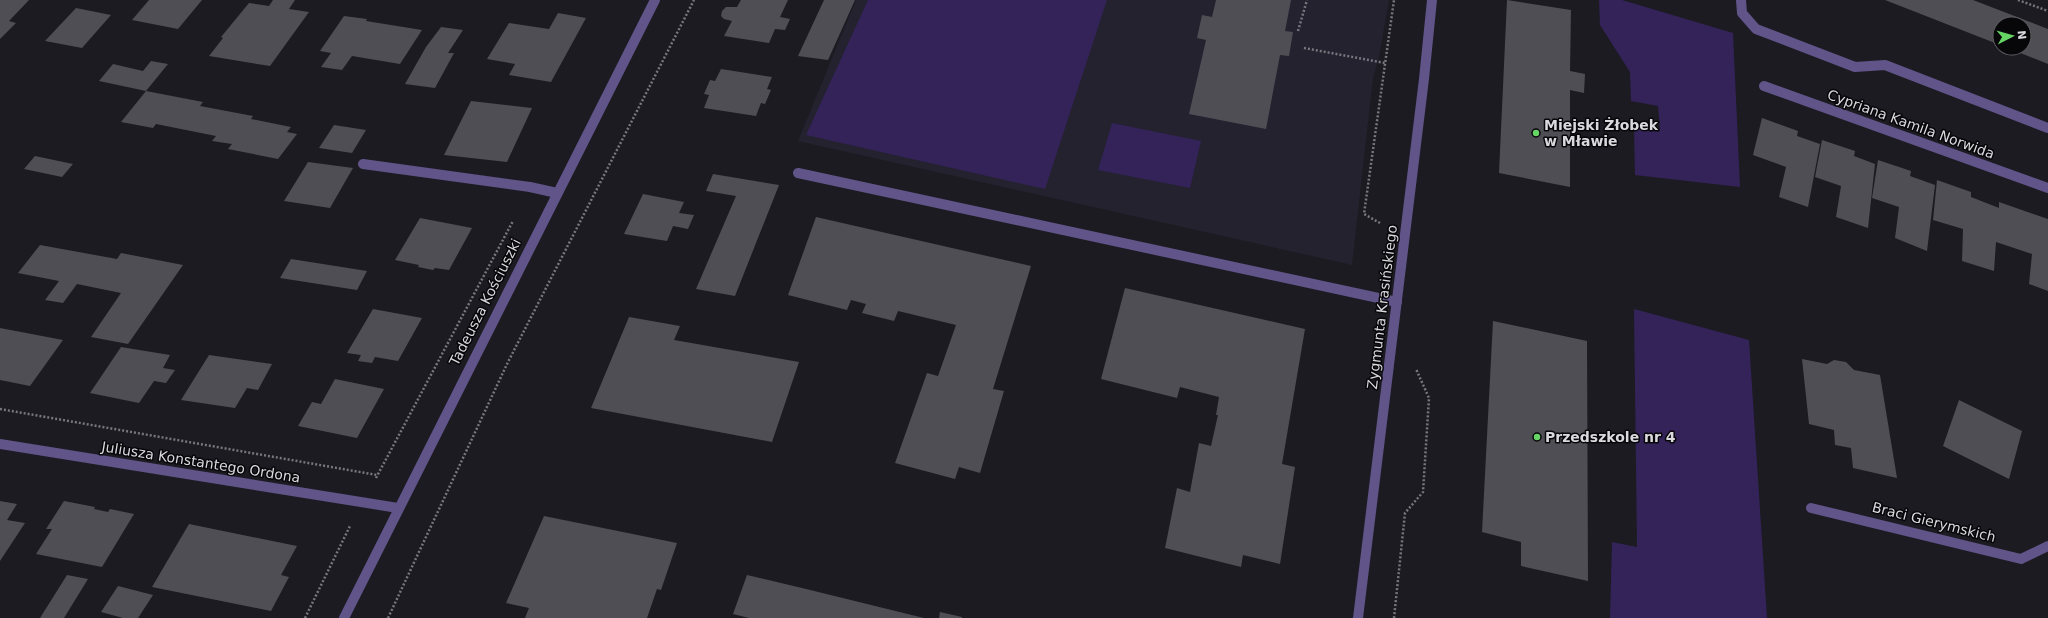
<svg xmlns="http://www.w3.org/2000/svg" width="2048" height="618" font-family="'DejaVu Sans',sans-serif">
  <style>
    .built { fill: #24222e }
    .green { fill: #332359 }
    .building { fill: #4f4e55 }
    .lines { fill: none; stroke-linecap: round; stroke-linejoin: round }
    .path { stroke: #78777d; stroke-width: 2.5; stroke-dasharray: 2 2; stroke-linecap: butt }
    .service { stroke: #605489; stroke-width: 10 }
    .minor { stroke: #605489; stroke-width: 10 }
    .poi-dot { fill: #67d466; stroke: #070609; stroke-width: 1.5 }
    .labels { text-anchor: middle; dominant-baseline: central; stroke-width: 3; stroke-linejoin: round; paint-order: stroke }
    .street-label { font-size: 14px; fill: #dad9de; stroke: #070609 }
    .poi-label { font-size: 14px; font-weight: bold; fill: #dad9de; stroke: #070609; text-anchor: start }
  </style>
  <rect width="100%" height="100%" fill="#1c1b22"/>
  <polygon class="built" points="856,0 1389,0 1379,57 1373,78 1352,265 798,141"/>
  <g class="green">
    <polygon points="868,0 1107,0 1045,189 806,135"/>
    <polygon points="1599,0 1622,0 1733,33 1740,187 1635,175 1634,126 1660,129 1658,106 1631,101 1630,72 1600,25"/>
    <polygon points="1112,123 1201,141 1190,188 1098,170"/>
    <polygon points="1634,309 1749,340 1767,618 1610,618 1612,542 1637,547"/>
  </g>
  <g class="building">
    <polygon points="0,0 29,0 9,21 16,23 0,39"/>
    <polygon points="149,0 202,0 178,29 132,20"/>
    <polygon points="273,0 295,0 289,9 309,12 270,66 209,56 223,38 221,37 249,3 269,6"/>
    <polygon points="741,0 788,0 780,17 790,19 785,30 775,29 769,43 724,36 732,21 724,19 721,16 722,11 726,7 737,7"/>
    <polygon points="824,0 855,0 828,60 798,56"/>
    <polygon points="1216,0 1291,0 1285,31 1293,32 1289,56 1280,55 1266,129 1189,114 1206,40 1197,38 1202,15 1212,17"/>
    <polygon points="1507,0 1571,10 1570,71 1585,74 1584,93 1570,90 1570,187 1499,173"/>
    <polygon points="1885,0 1973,0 2048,29 2048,64 2008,48 2024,48 2024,24 2000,24 2000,45"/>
    <polygon points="76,8 111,15 82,48 45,41"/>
    <polygon points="558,13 586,18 551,82 509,75 515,64 487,59 509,23 549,29"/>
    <polygon points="344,16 367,19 366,21 422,30 400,64 352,56 342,70 321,67 331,53 320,51"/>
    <polygon points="441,27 463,30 448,53 454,53 435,88 405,84 426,47"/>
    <polygon points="151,61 168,64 146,91 99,81 113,64 143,71"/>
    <polygon points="721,69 772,77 767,89 771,90 765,104 761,103 756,116 704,108 709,95 704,94 710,80 715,81"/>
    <polygon points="146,91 203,102 200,106 253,116 251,119 291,127 287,132 297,134 278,159 228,149 232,144 212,141 216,136 156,124 153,128 121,122"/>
    <polygon points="471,101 532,108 507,162 444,155"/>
    <polygon points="1762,118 1798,131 1797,136 1820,144 1808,207 1779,197 1786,167 1753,155"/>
    <polygon points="334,125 366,130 352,153 319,148"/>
    <polygon points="1822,140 1855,151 1854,156 1875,164 1868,228 1836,217 1841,186 1815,177"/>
    <polygon points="35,156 73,164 62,177 24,169"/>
    <polygon points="1878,160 1911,171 1910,176 1935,185 1927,251 1895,238 1899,207 1872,198"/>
    <polygon points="308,162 353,168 330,208 284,201"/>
    <polygon points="713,174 779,185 735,296 696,289 736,196 706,191"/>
    <polygon points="1937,180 1971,192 1971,197 1999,208 1999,202 2048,219 2048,291 2029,284 2032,254 1996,242 1994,271 1962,261 1963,229 1933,220"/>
    <polygon points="643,194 684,202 679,213 694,215 688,229 673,226 667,241 624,234"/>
    <polygon points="816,217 1031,266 993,389 1004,391 980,473 959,467 955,479 895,463 927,373 938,376 956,325 898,311 894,321 862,313 866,304 851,300 847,310 788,295"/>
    <polygon points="420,218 472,228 449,270 435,268 433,270 418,267 419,265 395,260"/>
    <polygon points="40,245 117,259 121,253 183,265 128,344 91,337 121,293 77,284 63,303 45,300 59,281 18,273"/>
    <polygon points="291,259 367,271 357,290 280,278"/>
    <polygon points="1125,288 1305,329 1282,464 1295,467 1280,564 1243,555 1241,567 1165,548 1177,488 1190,492 1199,443 1211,446 1218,415 1216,415 1219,397 1180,387 1177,398 1101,379"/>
    <polygon points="373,309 422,318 398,361 375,357 372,363 358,361 361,355 347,353"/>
    <polygon points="629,317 680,326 674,340 799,362 772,442 591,408"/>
    <polygon points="1493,321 1587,341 1588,581 1521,566 1521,542 1482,532"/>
    <polygon points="0,328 63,340 30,386 0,380"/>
    <polygon points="121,347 170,355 163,368 175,370 166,383 154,381 139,403 90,393"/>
    <polygon points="209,355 272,364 258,390 247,388 235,408 181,400"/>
    <polygon points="1802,359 1827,364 1834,360 1846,362 1854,370 1880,375 1897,478 1853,468 1851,448 1835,445 1834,430 1809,424"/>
    <polygon points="335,379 384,389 357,438 298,426 312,402 321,404"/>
    <polygon points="1959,400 2022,431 2009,479 1943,446"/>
    <polygon points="0,501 17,504 7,520 25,523 0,561"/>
    <polygon points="64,501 95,507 94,509 108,512 110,509 134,514 102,567 36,554 52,529 46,529"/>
    <polygon points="544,516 677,543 661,590 657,589 647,618 525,618 529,608 506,603"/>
    <polygon points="189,524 297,546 281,575 289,577 271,611 152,587"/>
    <polygon points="67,575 88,579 64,618 40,618"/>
    <polygon points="747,575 802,588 924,618 749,618 733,614"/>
    <polygon points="118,586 153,595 138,618 123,618 101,612"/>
    <polygon points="940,612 962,617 962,618 939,618"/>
  </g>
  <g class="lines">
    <g class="path">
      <polyline points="2018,0 2048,11"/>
      <polyline points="1298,31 1307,0"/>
      <polyline points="1304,48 1385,63"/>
      <polyline points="1380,223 1364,214 1394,0"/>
      <polyline points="0,409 377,475"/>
      <polyline points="376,478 513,221"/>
      <polyline points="305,618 350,526"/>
      <polyline points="388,618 508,362 694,0"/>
      <polyline points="1394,618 1405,513 1423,492 1429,398 1416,369"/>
    </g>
    <g class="service">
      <polyline points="1741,0 1742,13 1756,29 1855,67 1885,65 2048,128"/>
      <polyline points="363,164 530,187 557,193"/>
      <polyline points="798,173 1397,302"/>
    </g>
    <g class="minor">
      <polyline points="1764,86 2048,188"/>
      <polyline points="0,444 398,508"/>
      <polyline points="1811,508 2021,559 2048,546"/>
      <polyline points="344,618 655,0"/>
      <polyline points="1358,618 1424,79 1432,0"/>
    </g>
  </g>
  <g class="poi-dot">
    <circle cx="1536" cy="133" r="4"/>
    <circle cx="1537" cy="437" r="4"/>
  </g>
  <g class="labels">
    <g class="street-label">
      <text transform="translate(1911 124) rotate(20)">Cypriana Kamila Norwida</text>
      <text transform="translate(485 302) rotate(-63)">Tadeusza Kościuszki</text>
      <text transform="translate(1382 307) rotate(-83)">Zygmunta Krasińskiego</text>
      <text transform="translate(201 462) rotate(9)">Juliusza Konstantego Ordona</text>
      <text transform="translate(1934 522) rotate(14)">Braci Gierymskich</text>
    </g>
    <g class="poi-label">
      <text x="1544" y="125">Miejski Żłobek<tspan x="1544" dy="16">w Mławie</tspan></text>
      <text x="1545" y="437">Przedszkole nr 4</text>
    </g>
  </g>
  <g transform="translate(2012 36) rotate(84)"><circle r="19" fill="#070609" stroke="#5b5a5e"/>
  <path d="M0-3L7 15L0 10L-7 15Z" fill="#67d466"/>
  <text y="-6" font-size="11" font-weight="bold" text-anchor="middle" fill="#dad9de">N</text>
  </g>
</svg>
